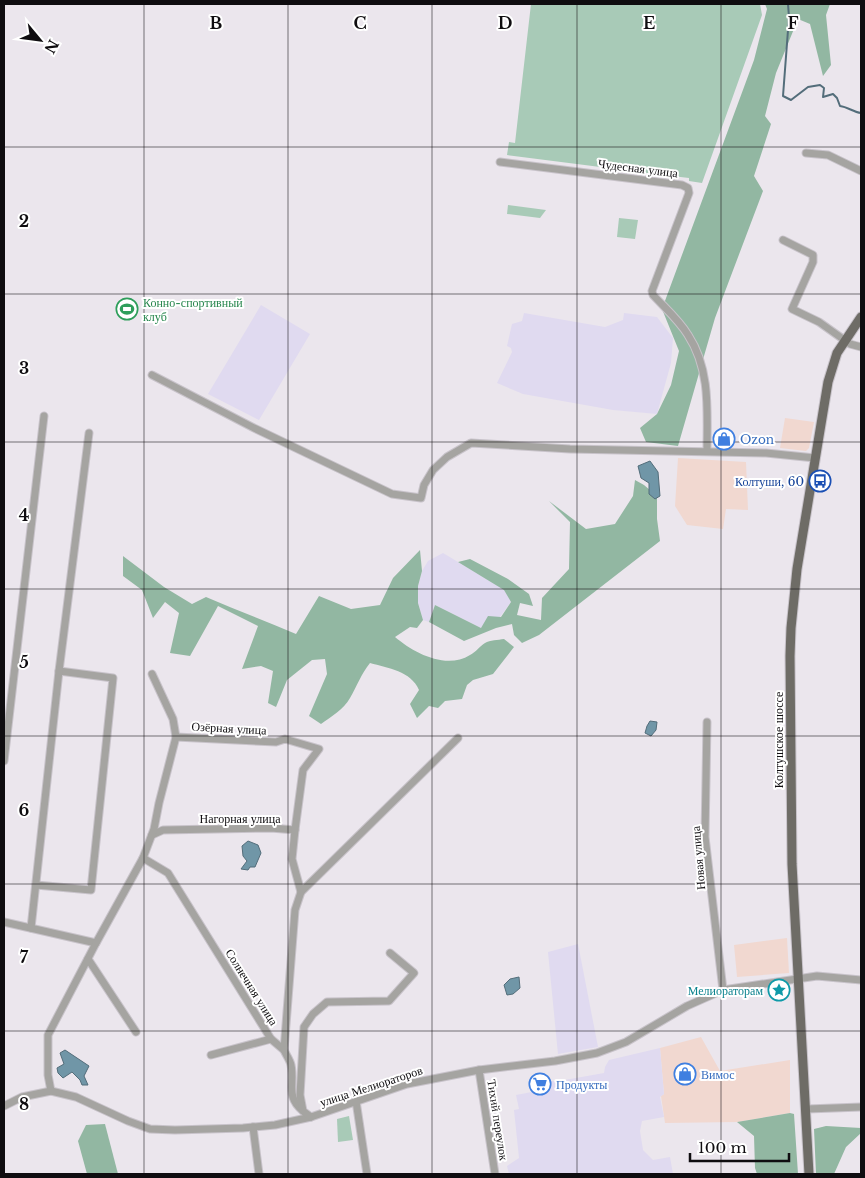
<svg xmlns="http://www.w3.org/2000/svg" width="865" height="1178" font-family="'Libre Baskerville',serif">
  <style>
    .commercial { fill: #f1d8d0 }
    .industrial { fill: #e0daf0 }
    .green { fill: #a8cab7 }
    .forest { fill: #92b7a2 }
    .water { fill: #7096a7; stroke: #536d7a }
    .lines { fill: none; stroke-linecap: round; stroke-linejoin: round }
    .stream { stroke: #536d7a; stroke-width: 2 }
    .minor-casing { stroke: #c8c3ca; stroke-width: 9 }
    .major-casing { stroke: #c8c3ca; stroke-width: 11 }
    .minor { stroke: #a5a4a1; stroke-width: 7 }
    .major { stroke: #6e6c66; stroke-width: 9 }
    .grid { fill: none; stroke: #0f0d10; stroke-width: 1; stroke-opacity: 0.55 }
    .labels { text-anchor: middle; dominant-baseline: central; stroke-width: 4; stroke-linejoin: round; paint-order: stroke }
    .street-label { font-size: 12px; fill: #0f0d10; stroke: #fff }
    .leisure-label { font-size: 12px; fill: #27864d; stroke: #fff; text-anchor: start }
    .shop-label { font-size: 12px; fill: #366cbe; stroke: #fff; text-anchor: start }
    .transit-label { font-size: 12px; fill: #164399; stroke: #fff; text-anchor: end }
    .culture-label { font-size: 12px; fill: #0d838f; stroke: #fff; text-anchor: end }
    .grid-label { font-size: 16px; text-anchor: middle; font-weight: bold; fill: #0f0d10; stroke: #fff; stroke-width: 4; stroke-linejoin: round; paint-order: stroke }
  </style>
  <rect width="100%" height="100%" fill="#ebe6ed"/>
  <g class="commercial">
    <polygon points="785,418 814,422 809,448 806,451 780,448"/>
    <polygon points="678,458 746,462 748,510 726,509 723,529 687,525 675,506"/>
    <polygon points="787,938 789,973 737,977 734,945"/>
    <polygon points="701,1037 720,1071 790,1060 790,1113 737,1122 665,1123 661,1096 664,1094 660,1048"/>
  </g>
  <g class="industrial">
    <polygon points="261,305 310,334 259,420 208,394"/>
    <polygon points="524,313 605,327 623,320 624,313 657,317 673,338 671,363 657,414 613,410 523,394 497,383 512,352 511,348 507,346 512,324 522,321"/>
    <polygon points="443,553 505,590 511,602 500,617 481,628 435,605 429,622 423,620 418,603 418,586 422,571 428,561"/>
    <polygon points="578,944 598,1047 558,1054 548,952"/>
    <polygon points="660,1048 664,1094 660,1097 664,1117 642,1121 640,1131 643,1150 653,1160 670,1157 673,1174 509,1174 507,1166 519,1158 514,1110 519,1109 516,1095 537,1091 536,1083 546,1081 559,1081 604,1073 605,1067 609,1060"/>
  </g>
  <g class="green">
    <polygon points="531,4 760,4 762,15 702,183 689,181 689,178 621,170 622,167 617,166 616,169 507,155 509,142 515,143"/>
    <polygon points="508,205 546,210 540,218 507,214"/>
    <polygon points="619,218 638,220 635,239 617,237"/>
    <polygon points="349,1116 353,1140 338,1142 337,1119"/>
  </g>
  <g class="forest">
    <polygon points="765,4 830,4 826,15 831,65 823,76 810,24 798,19 776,73 765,116 771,124 754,176 763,191 715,318 678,446 646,442 640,428 657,414 671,385 679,351 662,309 754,60 767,9"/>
    <polygon points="635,480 644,485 657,496 657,519 660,541 539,635 522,643 514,635 512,624 496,628 464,641 429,622 435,605 481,628 488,616 501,617 511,602 504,590 458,562 470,559 508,579 529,594 533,606 520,603 517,615 541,620 542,598 569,569 570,522 549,501 586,529 615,524 633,496"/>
    <path d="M420,550L422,571L418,586V603L423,620L417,628L410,627L395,637C414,653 446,670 470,655C476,652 480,646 485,643C490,640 498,640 504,639L514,647L493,674L473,680L467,685L462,699L445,701L438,708L429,706L417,718L410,704L419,690C411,671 388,668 370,663C361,674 357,686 350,698C344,709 331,717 321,724L309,716L327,674L325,659L312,660L287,680L276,707L268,703L273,671L261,666L242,669L258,626L218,606L190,656L170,653L179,613L165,602L153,618L142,590L123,576V556L164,587L192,604L206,597C236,610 266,621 296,634L319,596L351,609L380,605L393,578Z"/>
    <polygon points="790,1113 794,1114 798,1174 757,1174 755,1168 754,1136 737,1122"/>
    <polygon points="105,1124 118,1174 87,1174 78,1141 86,1125"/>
    <polygon points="826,1126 861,1128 861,1133 846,1147 834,1174 816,1174 814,1129"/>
  </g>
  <g class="water">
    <polygon points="650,461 658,472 660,496 655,499 649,494 649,483 641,478 638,466"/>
    <polygon points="650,721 657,722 656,730 651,736 645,733 647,726"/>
    <polygon points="248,841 258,845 261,853 255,867 250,867 248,870 241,869 247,861 243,856 242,846"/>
    <polygon points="519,977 520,988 513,994 507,995 504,985 510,979"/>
    <polygon points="65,1050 89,1066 84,1076 88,1085 82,1085 80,1080 72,1072 63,1078 58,1073 57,1068 64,1064 60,1053"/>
  </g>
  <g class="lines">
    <path class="stream" d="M788,4L789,17L783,96L791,100L808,87L820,85L824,88L823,97L833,94L837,98L840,106C848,107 853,112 861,113"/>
    <g class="minor-casing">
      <g id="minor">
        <polyline points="806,153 828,155 861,171"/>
        <path d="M500,162L682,185L688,188L689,193L652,291L653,295C665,308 679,320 688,335C711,370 707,412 707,451"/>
        <polyline points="783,240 813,255 813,262 792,309 819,322 850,344 861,347"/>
        <polyline points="152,375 254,428 392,494 421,498 424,485 433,470 447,457 471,443 570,449 766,453 815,458"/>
        <polyline points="152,674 173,719 176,737"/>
        <polyline points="707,722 705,837 723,990"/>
        <polyline points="4,761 44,416"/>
        <polyline points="152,835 163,830 271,828 295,830 292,859 301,892"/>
        <polyline points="143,858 168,873 271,1039 284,1050 295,910 301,892 458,738"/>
        <polyline points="36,885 91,890 113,678 59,671"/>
        <polyline points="4,922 96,943"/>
        <polyline points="31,928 59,671 89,433"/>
        <polyline points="88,959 136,1032"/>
        <path d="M284,1050C286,1055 290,1060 291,1065C295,1084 285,1096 303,1111"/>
        <polyline points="211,1055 271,1039"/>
        <polyline points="479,1070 495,1174"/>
        <polyline points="51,1091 48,1075 48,1035 96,943 143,858 154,829 159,803 176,737 276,742 285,739 319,749 303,770 295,830"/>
        <polyline points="356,1101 367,1174"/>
        <polyline points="4,1106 22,1097 51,1091 76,1097 128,1121 150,1129 175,1130 243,1128 275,1125 311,1117 407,1084 479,1070 555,1061 597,1053 626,1042 687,1006 723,990 817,976 861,980"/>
        <polyline points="807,1109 861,1107"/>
        <polyline points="311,1117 303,1111 300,1095 304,1027 313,1014 327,1002 389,1001 414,973 390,953"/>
        <polyline points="253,1127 259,1174"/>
      </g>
    </g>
    <g class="major-casing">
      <polyline id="major" points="809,1174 792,864 790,656 791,628 797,569 828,382 837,353 861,317"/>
    </g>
    <use href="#minor" class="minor"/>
    <use href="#major" class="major"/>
  </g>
  <path class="grid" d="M144,4V1174M288,4V1174M432,4V1174M577,4V1174M721,4V1174M4,147H861M4,294H861M4,442H861M4,589H861M4,736H861M4,884H861M4,1031H861"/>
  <defs>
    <g id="stadium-ring" transform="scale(1.125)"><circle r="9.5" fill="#fff" stroke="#2e9e5b" stroke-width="1.5"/><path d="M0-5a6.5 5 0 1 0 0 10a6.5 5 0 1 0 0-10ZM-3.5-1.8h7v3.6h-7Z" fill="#2e9e5b"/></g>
    <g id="shop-ring" transform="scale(1.125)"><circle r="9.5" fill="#fff" stroke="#3f7fe0" stroke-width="1.5"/><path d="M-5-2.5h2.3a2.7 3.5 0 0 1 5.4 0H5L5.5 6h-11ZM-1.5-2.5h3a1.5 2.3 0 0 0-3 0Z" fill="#3f7fe0"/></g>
    <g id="bus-ring" transform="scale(1.125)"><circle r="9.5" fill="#fff" stroke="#1a4fb4" stroke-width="1.5"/><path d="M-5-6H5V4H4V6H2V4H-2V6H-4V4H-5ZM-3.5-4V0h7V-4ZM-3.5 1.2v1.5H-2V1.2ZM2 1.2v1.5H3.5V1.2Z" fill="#1a4fb4"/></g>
    <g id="sight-ring" transform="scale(1.125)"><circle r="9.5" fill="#fff" stroke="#0f9aa8" stroke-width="1.5"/><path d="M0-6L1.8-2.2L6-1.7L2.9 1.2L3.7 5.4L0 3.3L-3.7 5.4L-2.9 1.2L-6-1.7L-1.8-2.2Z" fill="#0f9aa8"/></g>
    <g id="supermarket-ring" transform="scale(1.125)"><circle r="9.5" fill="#fff" stroke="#3f7fe0" stroke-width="1.5"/><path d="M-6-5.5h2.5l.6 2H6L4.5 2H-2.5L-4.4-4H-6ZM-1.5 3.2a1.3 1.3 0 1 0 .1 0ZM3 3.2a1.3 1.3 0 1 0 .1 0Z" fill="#3f7fe0"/></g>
  </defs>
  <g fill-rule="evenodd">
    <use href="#stadium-ring" x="127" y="309"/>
    <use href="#shop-ring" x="724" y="439"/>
    <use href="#bus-ring" x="820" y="481"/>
    <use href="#sight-ring" x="779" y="990"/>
    <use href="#shop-ring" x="685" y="1074"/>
    <use href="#supermarket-ring" x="540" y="1084"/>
  </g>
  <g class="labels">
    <g class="street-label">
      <text transform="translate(638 168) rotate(7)">Чудесная улица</text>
      <text transform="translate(229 728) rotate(3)">Озёрная улица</text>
      <text transform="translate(778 740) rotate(-90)">Колтушское шоссе</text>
      <text x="240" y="818">Нагорная улица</text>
      <text transform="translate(698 858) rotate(-95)">Новая улица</text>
      <text transform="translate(252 987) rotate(58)">Солнечная улица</text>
      <text transform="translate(371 1086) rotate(-18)">улица Мелиораторов</text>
      <text transform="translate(498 1120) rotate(81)">Тихий переулок</text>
    </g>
    <g class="leisure-label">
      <text x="143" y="302">Конно-спортивный<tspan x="143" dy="14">клуб</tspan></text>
    </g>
    <g class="shop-label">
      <text x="740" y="439">Ozon</text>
      <text x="701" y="1074">Вимос</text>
      <text x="556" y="1084">Продукты</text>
    </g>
    <g class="transit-label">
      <text x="804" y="481">Колтуши, 60</text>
    </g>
    <g class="culture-label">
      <text x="763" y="990">Мелиораторам</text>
    </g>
  </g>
  <g class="grid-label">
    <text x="216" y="29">B</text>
    <text x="360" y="29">C</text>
    <text x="505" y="29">D</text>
    <text x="649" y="29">E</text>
    <text x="793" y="29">F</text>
    <text x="24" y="227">2</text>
    <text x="24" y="374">3</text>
    <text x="24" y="521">4</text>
    <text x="24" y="668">5</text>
    <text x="24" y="816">6</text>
    <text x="24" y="963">7</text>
    <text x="24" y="1110">8</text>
  </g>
  <rect width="865" height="1178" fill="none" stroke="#0f0d10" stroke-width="10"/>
  <g transform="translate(40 40) rotate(119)" stroke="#ffffff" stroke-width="4" paint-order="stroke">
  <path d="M0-4L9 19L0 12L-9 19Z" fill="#0f0d10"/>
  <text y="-8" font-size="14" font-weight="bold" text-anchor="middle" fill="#0f0d10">N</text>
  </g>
  <path d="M690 1153v8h99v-8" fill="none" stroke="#0f0d10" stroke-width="2.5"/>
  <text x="698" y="1153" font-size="15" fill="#0f0d10" stroke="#ffffff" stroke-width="4" paint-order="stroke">100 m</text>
</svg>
